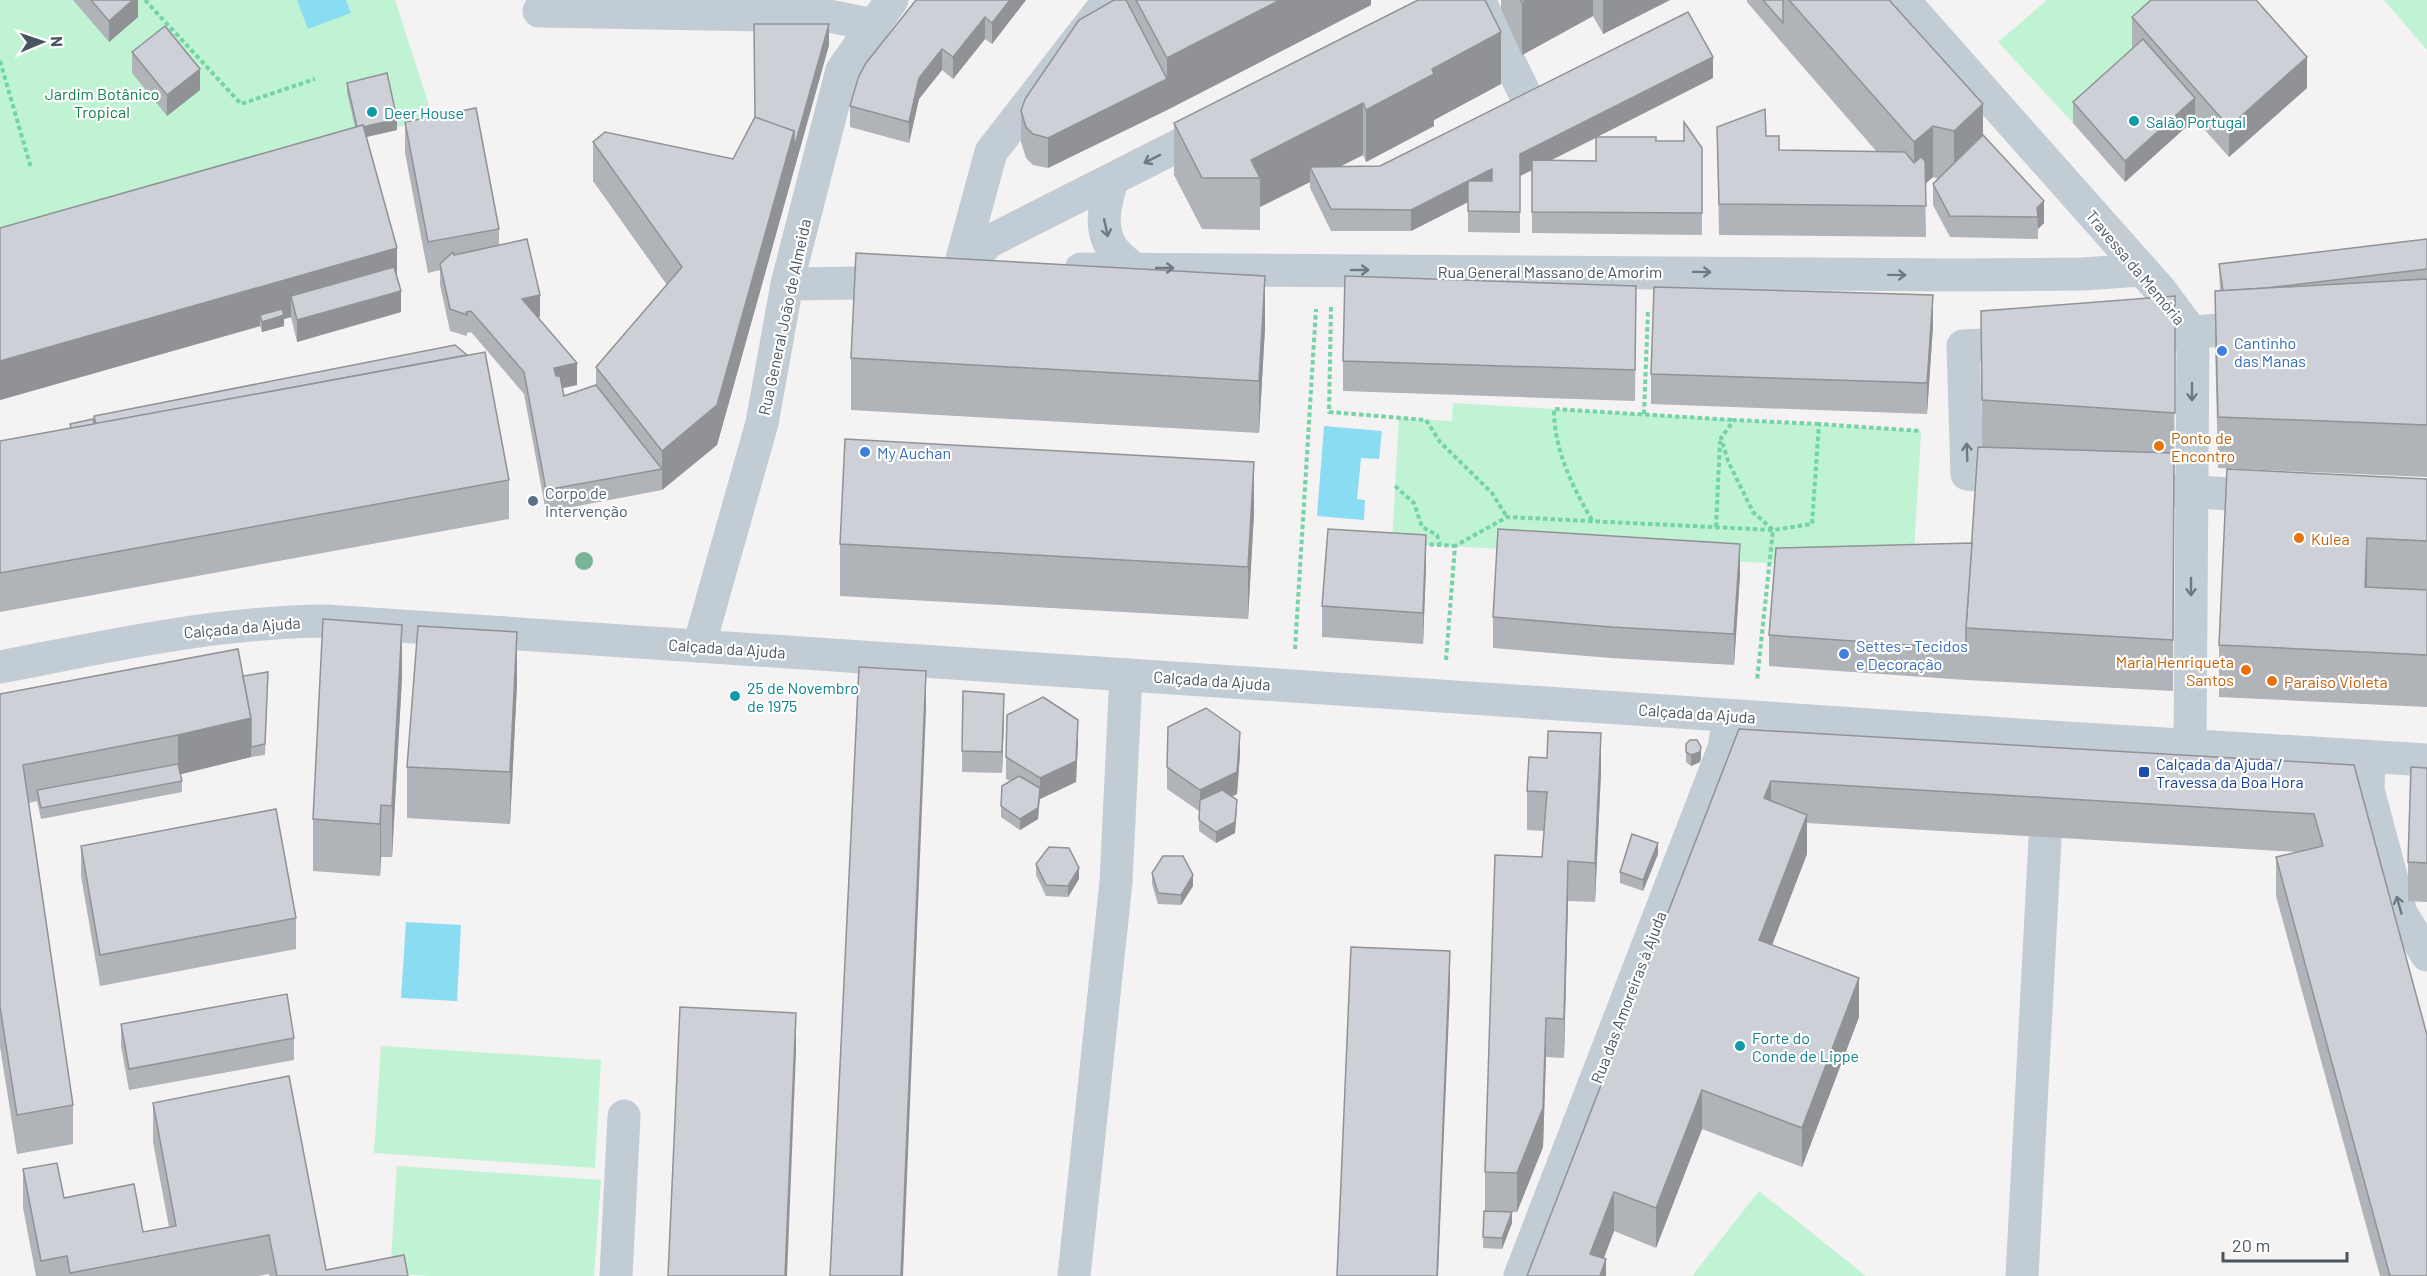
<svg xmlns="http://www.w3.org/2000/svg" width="2427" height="1276" font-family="Barlow,sans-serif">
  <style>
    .green { fill: #bff3d3 }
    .water { fill: #89dcf2 }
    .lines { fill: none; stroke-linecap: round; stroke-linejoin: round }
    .path { stroke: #74d4a5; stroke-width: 4; stroke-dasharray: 4.5 3; stroke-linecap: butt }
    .minor { stroke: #c2ccd4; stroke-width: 33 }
    .tree { fill: #77b596 }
    .wall { fill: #b0b3b8; fill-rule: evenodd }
    .shaded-wall { fill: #909296 }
    .building { fill: #cdd0d6; stroke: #909296; stroke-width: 1.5; fill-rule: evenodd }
    .oneway { stroke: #6d7984 }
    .culture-dot { fill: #0f9aa8; stroke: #fff; stroke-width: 2 }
    .shop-dot { fill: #3f7fe0; stroke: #fff; stroke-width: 2 }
    .food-dot { fill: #e8710a; stroke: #fff; stroke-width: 2 }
    .service-dot { fill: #5c6f8a; stroke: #fff; stroke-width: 2 }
    .transit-dot { fill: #1a4fb4; stroke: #fff; stroke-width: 2 }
    .labels { text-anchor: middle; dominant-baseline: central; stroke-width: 4.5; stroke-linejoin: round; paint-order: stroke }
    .park-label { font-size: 16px; fill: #11834b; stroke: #fff }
    .culture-label { font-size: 16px; fill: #0d838f; stroke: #fff; text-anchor: start }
    .street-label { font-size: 16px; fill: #485561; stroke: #fff }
    .shop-label { font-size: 16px; fill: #366cbe; stroke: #fff; text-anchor: start }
    .food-label { font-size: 16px; fill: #c56008; stroke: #fff; text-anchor: start }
    .service-label { font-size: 16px; fill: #4e5e75; stroke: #fff; text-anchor: start }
    .transit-label { font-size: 16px; fill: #164399; stroke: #fff; text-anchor: start }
  </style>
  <rect width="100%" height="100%" fill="#f4f2f2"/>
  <g class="green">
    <polygon points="0,0 395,0 433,118 204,177 0,239"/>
    <polygon points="2047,0 2185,0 2143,60 2073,123 1998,42"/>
    <polygon points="2384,0 2427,0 2427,50"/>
    <polygon points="1453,403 1921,431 1913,571 1392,543 1399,418 1452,421"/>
    <polygon points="381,1046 601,1060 595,1168 374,1153"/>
    <polygon points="397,1166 601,1180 594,1276 428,1276 390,1273"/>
    <polygon points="1759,1191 1866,1276 1692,1276"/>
  </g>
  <g class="water">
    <polygon points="297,0 346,0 351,13 308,29"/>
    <polygon points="1324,426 1382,431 1379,459 1361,458 1357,499 1365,500 1364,520 1317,516"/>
    <polygon points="406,922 461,925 457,1001 401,998"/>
  </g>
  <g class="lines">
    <g class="path">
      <polyline points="145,0 241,104 315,79"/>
      <polyline points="0,61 31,168"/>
      <polyline points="1331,307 1329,412 1426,420 1440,442 1492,493 1507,517"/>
      <polyline points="1644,414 1648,311"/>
      <polyline points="1819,424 1734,420 1721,438 1728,461 1753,512 1773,530 1812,524 1819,424 1921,431"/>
      <polyline points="1395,486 1414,503 1422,527 1437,535 1440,545 1455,546"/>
      <path d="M1592,520C1572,486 1554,450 1554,409L1734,420"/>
      <polyline points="1716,527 1720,441"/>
      <polyline points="1422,544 1440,545"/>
      <polyline points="1295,649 1316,309"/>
      <polyline points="1446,660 1455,546 1507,517 1773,530 1757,681"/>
    </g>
    <g class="minor">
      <polyline points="1479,0 1527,98"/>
      <polyline points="1903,0 2161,291 2193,334 2190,745"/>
      <polyline points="539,11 829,16 874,25"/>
      <path d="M1112,180C1106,201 1098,227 1112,248C1117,255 1126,262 1132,268"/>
      <polyline points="1081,269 1955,275 2082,274 2141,270"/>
      <polyline points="959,270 991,152 1109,0"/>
      <polyline points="787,284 936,282 959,270 990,241 1213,128"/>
      <polyline points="2131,337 2259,327"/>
      <polyline points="2021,479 1967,474 1963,346 2026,343"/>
      <polyline points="2130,487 2270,497"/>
      <polyline points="699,646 762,423 787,284 842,70 892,0"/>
      <path d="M0,667C109,646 215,622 326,621L2050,737L2427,760"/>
      <polyline points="2369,757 2368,790 2401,913 2427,955"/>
      <polyline points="616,1276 624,1116"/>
      <polyline points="1074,1276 1116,882 1126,675"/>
      <polyline points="1520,1276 1724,748 1729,716"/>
      <polyline points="2022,1276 2045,839"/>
    </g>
  </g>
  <circle class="tree" cx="584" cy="561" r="9"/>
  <g class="wall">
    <polygon points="73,0 138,0 138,17 109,42"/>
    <polygon points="1026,0 992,44 985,39 953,79 942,70 919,99 909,143 850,127 850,106 866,63"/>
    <polygon points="1114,0 1371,0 1371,5 1167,110 1048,168 1033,165 1026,158 1021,142 1021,111"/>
    <polygon points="1501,0 1670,0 1603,34 1593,16 1522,55 1501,9"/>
    <polygon points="1747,0 1889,0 2044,223 2038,229 2038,239 1950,237 1933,205 1933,184 1938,179 1933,177 1925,184 1926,237 1719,235 1717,127 1766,136 1779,150 1877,152 1783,44 1747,2"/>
    <polygon points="2132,17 2307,88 2229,157 2195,119 2125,182 2073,123 2073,102 2132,49"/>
    <polygon points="829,45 717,445 662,490 546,512 524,394 471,332 467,333 467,336 450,331 440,285 440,270 428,273 405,153 405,122 499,229 499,245 540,317 538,317 577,385 562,388 564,396 596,385 596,367 667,285 593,181 593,142 733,159"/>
    <polygon points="132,52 200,90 167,116 132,73"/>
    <path d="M1713,78L1597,137L1656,141L1702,148V235L1532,233V170L1520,176V233L1468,232V202L1411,231H1331L1310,188V182L1260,207V230L1202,229L1174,175V123L1501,84L1434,120V126L1366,162L1363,155L1340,166H1380ZM1596,138V161L1551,160Z"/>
    <polygon points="347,83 397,130 366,137 397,276 401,312 297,342 291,317 284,319 284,326 262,332 260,326 0,400 0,228 355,127 347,93"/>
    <polygon points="2427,239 2427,477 2218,468 2215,343 2215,291 2220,291 2219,264"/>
    <polygon points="1636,286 1635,401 1343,391 1343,361"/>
    <polygon points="2175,296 2173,691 1966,680 1769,666 1769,635 1972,543 1982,447 1981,311"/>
    <polygon points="1933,326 1927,414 1651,404 1651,374"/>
    <polygon points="1265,328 1259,433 851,410 851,358"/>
    <polygon points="94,416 509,480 509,519 0,612 0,441 70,428 70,424 94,424"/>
    <polygon points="2427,479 2427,707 2219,697 2219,645"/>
    <polygon points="1254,513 1248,619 840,596 840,544"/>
    <polygon points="1426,566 1423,644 1322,637 1322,606"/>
    <polygon points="1740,575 1734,665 1611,658 1493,648 1493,617"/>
    <polygon points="268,672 265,755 251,757 180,774 182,781 182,792 41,819 37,801 29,803 73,1105 73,1144 17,1154 0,1047 0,694 243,676"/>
    <polygon points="402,677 392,857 381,857 380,876 313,871 313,819"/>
    <polygon points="517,684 510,824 407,818 407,767"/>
    <polygon points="1004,716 1002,773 962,772 962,751"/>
    <polygon points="1739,729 2354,765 2427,1276 2380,1276 2276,896 2276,857 2297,852 1807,823 1807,854 1772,945 1859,1017 1802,1167 1702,1129 1656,1248 1614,1231 1604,1258 1606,1276 1527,1276"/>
    <polygon points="1078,741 1076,782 1040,799 1038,819 1020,830 1001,817 1001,806 1010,781 1006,779 1006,757"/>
    <polygon points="1686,744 1701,758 1700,762 1691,766 1686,762"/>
    <polygon points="1240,754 1237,794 1231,797 1237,811 1235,833 1216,843 1199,831 1199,811 1167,789 1167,767"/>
    <polygon points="2427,768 2427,902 2408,901 2408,862"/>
    <polygon points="1601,772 1595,902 1568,901 1564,1058 1546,1057 1543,1147 1517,1212 1485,1211 1485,1172 1542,857 1544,831 1527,830 1527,791"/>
    <polygon points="81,846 296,918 296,949 100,986 81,876"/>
    <polygon points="1658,854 1643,891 1620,883 1620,872"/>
    <polygon points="1036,864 1079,879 1068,897 1046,896 1036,875"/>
    <polygon points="1152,873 1193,886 1181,905 1158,904 1152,884"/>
    <polygon points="121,1024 294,1038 294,1060 129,1090 121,1046"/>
    <polygon points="153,1103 326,1270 408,1276 269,1276 269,1274 258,1276 36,1276 23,1208 23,1169 64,1198 143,1232 169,1227 153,1142"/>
    <polygon points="1484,1211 1512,1223 1502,1249 1483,1248"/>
  </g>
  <g class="shaded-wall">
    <polygon points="133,0 138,0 138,17 109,42 109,21"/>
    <polygon points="1010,0 1026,0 992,44 992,23"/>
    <polygon points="1280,0 1371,0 1371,5 1167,110 1048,168 1048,138 1167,79 1167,58"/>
    <polygon points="1528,0 1593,0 1593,16 1522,55 1522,3"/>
    <polygon points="1603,0 1670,0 1603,34"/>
    <polygon points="985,17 985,39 953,79 953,57"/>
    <polygon points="829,24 829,45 717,445 662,490 662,451 794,131"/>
    <polygon points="1501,32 1501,84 1434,120 1434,126 1366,162 1366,110 1432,69"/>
    <polygon points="942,49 942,70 919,99 909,143 909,122 919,78"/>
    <polygon points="1713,57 1713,78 1520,176 1520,154"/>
    <polygon points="2307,57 2307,88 2229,157 2229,127"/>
    <polygon points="200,69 200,90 167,116 167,95"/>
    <polygon points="2195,98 2195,119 2125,182 2125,161"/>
    <polygon points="1363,103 1363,155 1316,179 1310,167 1310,182 1260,207 1260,178 1251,160"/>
    <polygon points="1983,104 1983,156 1954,183 1954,131"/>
    <polygon points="397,119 397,130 357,139 357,128"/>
    <polygon points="1933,126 1933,177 1914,194 1914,142"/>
    <polygon points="1492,169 1492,190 1411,231 1411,210"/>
    <polygon points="2044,201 2044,223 2038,229 2037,208"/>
    <polygon points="397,248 397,287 291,296 291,317 284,319 284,326 262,332 262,322 260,315 260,326 0,400 0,361"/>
    <polygon points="1265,276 1265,328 1259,433 1259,381"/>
    <polygon points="401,291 401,312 297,342 297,320"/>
    <polygon points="540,295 540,317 522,321 522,299"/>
    <polygon points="1933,295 1933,326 1927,414 1927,383"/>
    <polygon points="577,363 577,385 554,390 554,368"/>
    <polygon points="1254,462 1254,513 1248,619 1248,567"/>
    <polygon points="1426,535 1426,566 1423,644 1423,613"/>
    <polygon points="2367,538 2367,590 2365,587"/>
    <polygon points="1740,544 1740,575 1734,665 1734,634"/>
    <polygon points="402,625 402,677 392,857 392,806"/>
    <polygon points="517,632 517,684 510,824 510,772"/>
    <polygon points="926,671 926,710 903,1276 901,1276"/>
    <polygon points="1004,694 1004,716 1002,773 1002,752"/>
    <polygon points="251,718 251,757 178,775 178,735"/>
    <polygon points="1078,720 1078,741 1076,782 1040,799 1040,778"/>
    <polygon points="1240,732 1240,754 1237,794 1200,811 1200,790"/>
    <polygon points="1601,733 1601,772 1595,902 1595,863"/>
    <polygon points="1701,747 1701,758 1700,762 1691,766 1691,755"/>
    <polygon points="1771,781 1771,821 1764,798"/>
    <polygon points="1040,788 1038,819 1020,830 1020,819"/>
    <polygon points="1237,800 1235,833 1216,843 1216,832"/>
    <polygon points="381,805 381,857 380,876 380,824"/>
    <polygon points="1807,815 1807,854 1759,979 1759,940"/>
    <polygon points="1658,843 1658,854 1643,891 1643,880"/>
    <polygon points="1568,861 1568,901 1564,1058 1564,1019"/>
    <polygon points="1079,868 1079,879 1068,897 1068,886"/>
    <polygon points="1193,875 1193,886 1181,905 1181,895"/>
    <polygon points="1450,951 1450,990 1438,1276 1437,1276"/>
    <polygon points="1859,978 1859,1017 1802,1167 1802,1128"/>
    <polygon points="796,1013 796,1052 787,1276 785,1276"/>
    <polygon points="1546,1018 1546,1057 1543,1147 1517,1212 1517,1173"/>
    <polygon points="1702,1090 1702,1129 1656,1248 1656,1208"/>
    <polygon points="1614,1192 1614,1231 1597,1276 1590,1254"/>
    <polygon points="1512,1212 1512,1223 1502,1249 1502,1238"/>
    <polygon points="1606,1259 1606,1276 1600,1276"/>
  </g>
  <g class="building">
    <polygon points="91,0 133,0 109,21"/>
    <polygon points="916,0 1010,0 992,23 985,17 953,57 942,49 919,78 909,122 850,106 858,78 866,63"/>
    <polygon points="1114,0 1126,0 1167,79 1048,138 1033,134 1026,127 1021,111 1025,99 1079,20"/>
    <polygon points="1136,0 1280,0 1167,58"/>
    <polygon points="1418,0 1485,0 1501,32 1432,69 1434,74 1366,110 1363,103 1251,160 1260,178 1202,178 1174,123"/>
    <polygon points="1521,0 1528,0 1522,3"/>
    <polygon points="1763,0 1783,0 1783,23"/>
    <polygon points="1789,0 1889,0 1983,104 1954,131 1933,126 1914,142"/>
    <polygon points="2151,0 2256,0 2307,57 2229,127 2132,17"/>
    <path d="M1688,12L1713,57L1520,154V212L1468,211V181L1411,210L1331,209L1310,167L1380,166ZM1492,169V181H1468Z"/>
    <polygon points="754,24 829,24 794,148 794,131 755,118"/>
    <polygon points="165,26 200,69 167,95 132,52"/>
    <polygon points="2143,39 2195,98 2125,161 2073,102"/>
    <polygon points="387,73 397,119 363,127 363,125 357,127 347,83"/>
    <polygon points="476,108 499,229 428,242 405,122"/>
    <polygon points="1765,109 1766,136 1779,136 1779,150 1905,152 1914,163 1921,157 1925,161 1926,206 1719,204 1717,127"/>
    <polygon points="755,117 794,131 717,405 662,451 596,367 682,267 593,142 605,132 733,159"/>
    <polygon points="1684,122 1702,148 1702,213 1532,212 1532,160 1596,161 1596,137 1656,137 1656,141 1684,141"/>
    <polygon points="363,125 397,248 0,361 0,228"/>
    <polygon points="1983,135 2044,201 2037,208 2038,217 1950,216 1933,184"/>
    <polygon points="527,239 540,295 522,299 577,363 554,368 556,376 560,376 564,396 596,385 662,469 546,490 524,372 471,311 466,312 467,315 450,309 440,264 453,252 454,255"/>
    <polygon points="2427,239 2427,269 2266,288 2223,291 2219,264"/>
    <polygon points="856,253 1265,276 1259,381 851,358"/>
    <polygon points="394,267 401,291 297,320 291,296"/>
    <polygon points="1345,276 1636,286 1635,370 1343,361"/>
    <polygon points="2427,279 2427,425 2218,417 2215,291"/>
    <polygon points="1654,287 1933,295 1927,383 1651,374"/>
    <polygon points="2175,296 2175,413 1982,400 1981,311"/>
    <polygon points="282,309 284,315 262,322 260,315"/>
    <polygon points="455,345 467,355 96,424 94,416"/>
    <polygon points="485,352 509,480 0,573 0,441"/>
    <polygon points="93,419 94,424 71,428 70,424"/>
    <polygon points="845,439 1254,462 1248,567 840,544"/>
    <polygon points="1978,447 2174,453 2173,640 1966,628"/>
    <polygon points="2227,469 2427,479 2427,541 2367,538 2365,587 2427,590 2427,655 2219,645"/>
    <polygon points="1328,529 1426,535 1423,613 1322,606"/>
    <polygon points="1498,529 1740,544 1734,634 1611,627 1493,617"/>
    <polygon points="1972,543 1966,628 1966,649 1769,635 1776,548"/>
    <polygon points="323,619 402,625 392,806 381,805 380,824 313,819"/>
    <polygon points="418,626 517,632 510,772 407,767"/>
    <polygon points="238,649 251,718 178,735 23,765 73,1105 17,1115 0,1007 0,694"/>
    <polygon points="859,667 926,671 901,1276 830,1276"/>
    <polygon points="268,672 265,744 251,747 251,718 243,676"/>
    <polygon points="963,691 1004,694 1002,752 962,751"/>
    <polygon points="1043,697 1078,720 1076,761 1040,778 1006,757 1007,715"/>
    <polygon points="1206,708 1240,732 1237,772 1200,790 1167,767 1168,727"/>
    <polygon points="1739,729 2354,765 2427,1035 2427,1276 2390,1276 2276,857 2323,846 2314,814 1771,781 1764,798 1807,815 1759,940 1859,978 1802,1128 1702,1090 1656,1208 1614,1192 1590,1254 1606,1259 1600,1276 1527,1276"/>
    <polygon points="1548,731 1601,733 1595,863 1568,861 1564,1019 1546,1018 1543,1108 1517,1173 1485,1172 1495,855 1542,857 1547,792 1527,791 1529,757 1547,758"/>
    <polygon points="1690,740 1697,740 1701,747 1700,752 1691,755 1686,752 1686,744"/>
    <polygon points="178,764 182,781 41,808 37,790"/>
    <polygon points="2411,767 2427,768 2427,863 2408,862"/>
    <polygon points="1019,776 1040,788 1038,808 1020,819 1001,806 1002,786"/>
    <polygon points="1222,790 1237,800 1235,822 1216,832 1199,820 1200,800"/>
    <polygon points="276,809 296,918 100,955 81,846"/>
    <polygon points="1632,834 1658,843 1643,880 1620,872"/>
    <polygon points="1049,847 1069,848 1079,868 1068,886 1046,885 1036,864"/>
    <polygon points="1163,856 1183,856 1193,875 1181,895 1158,893 1152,873"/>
    <polygon points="1351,947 1450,951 1437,1276 1337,1276"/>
    <polygon points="287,994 294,1038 129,1069 121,1024"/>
    <polygon points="680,1007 796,1013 785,1276 668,1276"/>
    <polygon points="289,1076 326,1270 404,1255 408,1276 277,1276 269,1235 70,1273 67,1256 41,1261 23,1169 57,1163 64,1198 134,1184 143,1232 176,1226 153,1103"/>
    <polygon points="1484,1211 1512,1212 1502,1238 1483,1237"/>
  </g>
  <defs><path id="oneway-shaft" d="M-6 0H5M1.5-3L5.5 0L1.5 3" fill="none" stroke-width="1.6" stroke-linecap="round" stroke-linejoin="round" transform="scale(1.5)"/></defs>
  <g class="oneway">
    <use href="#oneway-shaft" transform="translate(1152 159) rotate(153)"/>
    <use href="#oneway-shaft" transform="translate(1106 228) rotate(78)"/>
    <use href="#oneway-shaft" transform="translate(1165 268)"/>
    <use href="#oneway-shaft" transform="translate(1360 270)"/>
    <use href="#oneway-shaft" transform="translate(1702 272) rotate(1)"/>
    <use href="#oneway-shaft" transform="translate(1897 275) rotate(1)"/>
    <use href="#oneway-shaft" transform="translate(2192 392) rotate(90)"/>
    <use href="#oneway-shaft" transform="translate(1967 452) rotate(-92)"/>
    <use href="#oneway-shaft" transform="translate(2191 587) rotate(90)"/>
    <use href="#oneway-shaft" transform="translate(2399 905) rotate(-106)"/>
  </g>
  <g class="culture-dot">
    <circle cx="372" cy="112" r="6"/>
    <circle cx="2134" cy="121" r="6"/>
    <circle cx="735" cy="696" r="6"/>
    <circle cx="1740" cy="1046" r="6"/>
  </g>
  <g class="shop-dot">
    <circle cx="2222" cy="351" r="6"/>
    <circle cx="865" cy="452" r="6"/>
    <circle cx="1844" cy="654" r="6"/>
  </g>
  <g class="food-dot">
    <circle cx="2159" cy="446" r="6"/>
    <circle cx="2299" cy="538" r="6"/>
    <circle cx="2246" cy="670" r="6"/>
    <circle cx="2272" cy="681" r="6"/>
  </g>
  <circle class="service-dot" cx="533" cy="501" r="6"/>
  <rect class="transit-dot" x="2138" y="766" width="12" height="12" rx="3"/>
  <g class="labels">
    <g class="park-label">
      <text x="102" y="93">Jardim Botânico<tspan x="102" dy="18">Tropical</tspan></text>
    </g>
    <g class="culture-label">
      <text x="384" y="112">Deer House</text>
      <text x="2146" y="121">Salão Portugal</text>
      <text x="747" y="687">25 de Novembro<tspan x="747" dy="18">de 1975</tspan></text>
      <text x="1752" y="1037">Forte do<tspan x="1752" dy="18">Conde de Lippe</tspan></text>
    </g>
    <g class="street-label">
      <text transform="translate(2136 267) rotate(50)">Travessa da Memória</text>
      <text x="1550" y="271">Rua General Massano de Amorim</text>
      <text transform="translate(784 317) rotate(-78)">Rua General João de Almeida</text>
      <text transform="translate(242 627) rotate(-5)">Calçada da Ajuda</text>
      <text transform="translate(727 648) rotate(4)">Calçada da Ajuda</text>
      <text transform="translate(1212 680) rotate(4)">Calçada da Ajuda</text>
      <text transform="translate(1697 713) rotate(4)">Calçada da Ajuda</text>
      <text transform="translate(1628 997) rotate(-69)">Rua das Amoreiras à Ajuda</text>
    </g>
    <g class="shop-label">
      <text x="2234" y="342">Cantinho<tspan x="2234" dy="18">das Manas</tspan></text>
      <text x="877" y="452">My Auchan</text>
      <text x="1856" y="645">Settes - Tecidos<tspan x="1856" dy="18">e Decoração</tspan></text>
    </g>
    <g class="food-label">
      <text x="2171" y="437">Ponto de<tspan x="2171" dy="18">Encontro</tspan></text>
      <text x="2311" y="538">Kulea</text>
      <text x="2234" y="661" text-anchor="end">Maria Henriqueta<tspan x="2234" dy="18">Santos</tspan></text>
      <text x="2284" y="681">Paraiso Violeta</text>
    </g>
    <g class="service-label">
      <text x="545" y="492">Corpo de<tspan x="545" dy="18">Intervenção</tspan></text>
    </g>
    <g class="transit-label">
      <text x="2156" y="763">Calçada da Ajuda /<tspan x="2156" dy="18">Travessa da Boa Hora</tspan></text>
    </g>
  </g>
  <g transform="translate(42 42) rotate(88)" stroke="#ffffff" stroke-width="4.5" paint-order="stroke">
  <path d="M0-4.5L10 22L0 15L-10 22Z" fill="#485561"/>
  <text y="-9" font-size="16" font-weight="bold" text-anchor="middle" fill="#485561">N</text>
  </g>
  <path d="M2223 1252v9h124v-9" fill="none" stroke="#485561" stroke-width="3"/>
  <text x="2232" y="1252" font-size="18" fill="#485561" stroke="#ffffff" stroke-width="4.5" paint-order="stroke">20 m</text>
</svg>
